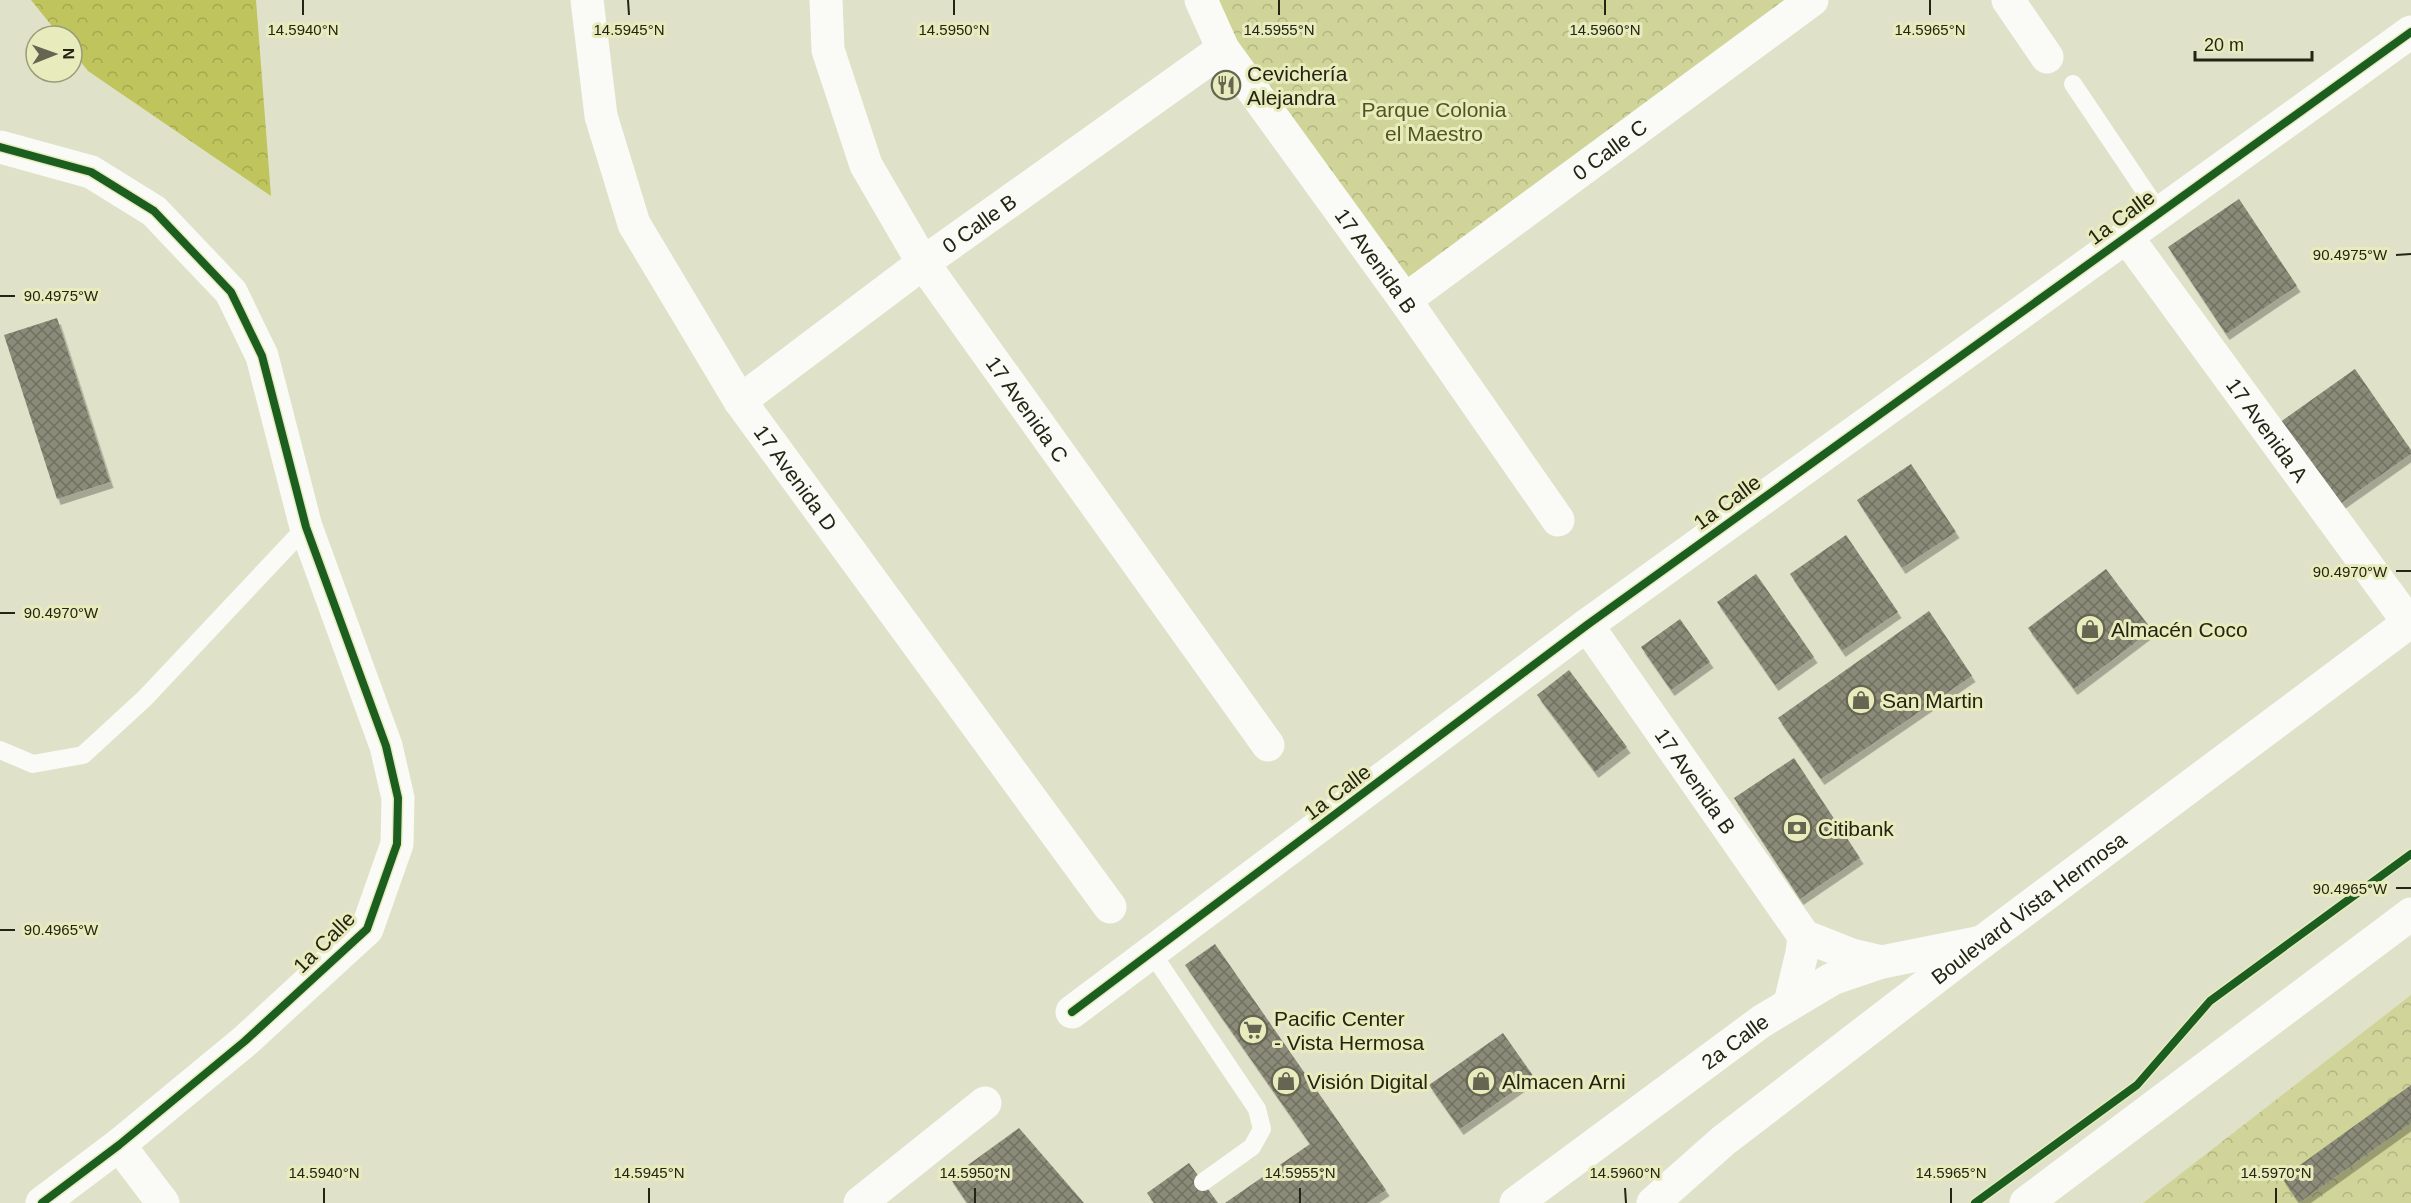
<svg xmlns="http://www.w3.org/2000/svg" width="2411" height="1203" font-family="Arial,sans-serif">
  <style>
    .forest { fill: url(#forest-crowns) }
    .park { fill: url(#park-crowns) }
    .building { fill: url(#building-cross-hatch); filter: url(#shadow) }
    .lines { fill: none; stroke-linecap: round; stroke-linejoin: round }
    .lane { stroke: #fafbf7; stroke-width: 18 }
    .street { stroke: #fafbf7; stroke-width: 33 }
    .secondary { stroke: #fafbf7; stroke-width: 33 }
    .primary { stroke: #fafbf7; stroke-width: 33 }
    .cycleway-casing { stroke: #e8ecbd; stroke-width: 11 }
    .cycleway { stroke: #1b5e20; stroke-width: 8 }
    .ticks { fill: none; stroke: #232413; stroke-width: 2 }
    .labels { text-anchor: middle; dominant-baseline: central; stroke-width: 6; stroke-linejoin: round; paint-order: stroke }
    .poi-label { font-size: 21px; fill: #232413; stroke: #e8ecbd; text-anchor: start }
    .park-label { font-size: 21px; fill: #535520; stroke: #e8ecbd }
    .street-label { font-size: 21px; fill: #232413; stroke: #e8ecbd }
    .ticks-label { font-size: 15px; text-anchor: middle; fill: #232413; stroke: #e8ecbd; stroke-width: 6; stroke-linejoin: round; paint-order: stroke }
  </style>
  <defs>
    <pattern id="forest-crowns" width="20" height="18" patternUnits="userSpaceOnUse" patternTransform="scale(1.5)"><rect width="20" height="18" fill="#c0c45d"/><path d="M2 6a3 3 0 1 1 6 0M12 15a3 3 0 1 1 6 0" fill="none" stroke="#a5a850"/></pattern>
    <pattern id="park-crowns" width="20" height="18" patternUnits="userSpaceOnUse" patternTransform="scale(1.5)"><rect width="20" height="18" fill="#d0d499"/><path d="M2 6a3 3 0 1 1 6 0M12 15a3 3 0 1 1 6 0" fill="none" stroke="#b2b683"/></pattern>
    <pattern id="building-cross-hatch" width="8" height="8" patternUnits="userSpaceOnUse" patternTransform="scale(1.5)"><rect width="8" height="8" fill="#8a8b78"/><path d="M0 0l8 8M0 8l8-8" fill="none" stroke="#707161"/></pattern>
    <filter id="shadow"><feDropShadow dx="3.5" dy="6" stdDeviation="0" flood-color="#0004"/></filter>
  </defs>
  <rect width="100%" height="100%" fill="#dfe2c8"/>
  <polygon class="forest" points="31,0 256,0 271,196 88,71 72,51 72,36 60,36"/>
  <g class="park">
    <polygon points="1209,0 1797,0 1407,291"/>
    <polygon points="2411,995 2411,1203 2143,1203"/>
  </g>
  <g class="building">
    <polygon points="2239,199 2297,286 2226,334 2168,247"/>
    <polygon points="57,318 110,482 57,499 4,335"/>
    <polygon points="2355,369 2411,450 2411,454 2333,509 2276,425"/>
    <polygon points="1911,464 1956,532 1902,568 1857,500"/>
    <polygon points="1846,535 1898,612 1842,651 1790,574"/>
    <polygon points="2106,569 2152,630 2074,689 2028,628"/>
    <polygon points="1756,574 1814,657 1775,685 1717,602"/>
    <polygon points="1929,611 1972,676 1821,779 1778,718"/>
    <polygon points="1680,619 1710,662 1671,690 1641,647"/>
    <polygon points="1569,670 1627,747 1595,772 1537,695"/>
    <polygon points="1794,758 1860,858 1800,899 1734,798"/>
    <polygon points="1215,944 1386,1190 1367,1203 1225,1203 1310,1144 1185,965"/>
    <polygon points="1503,1033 1534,1077 1460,1129 1429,1085"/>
    <polygon points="2411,1085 2411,1123 2299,1203 2282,1178"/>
    <polygon points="1019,1128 1084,1203 967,1203 950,1178"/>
    <polygon points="1189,1163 1218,1203 1154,1203 1147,1193"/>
  </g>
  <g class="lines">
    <g class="lane">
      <polyline points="2073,84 2159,212"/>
      <polyline points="0,750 33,764 83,755 145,698 306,527"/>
      <polyline points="1152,953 1257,1109 1262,1129 1252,1147 1203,1182"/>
    </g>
    <g class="street">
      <path id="s1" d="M587,0L601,116L634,224L740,401L1110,907"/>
      <path id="s2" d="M826,0L828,50L866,165L923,263L1268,745"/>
      <path id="s3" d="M1201,0L1223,49L1405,300L1558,520"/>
      <polyline points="2008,0 2047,57"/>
      <polyline points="0,147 91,172 154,211 231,292 262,356 306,527 386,746 398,798 397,844 367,929 245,1041 119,1145 42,1203"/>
      <path id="s4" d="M2126,236L2409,623"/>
      <path id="s5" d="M1405,300L1812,0"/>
      <path id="s6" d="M740,401L923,263L1223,49"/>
      <path id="s7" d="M1587,625L1804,936L1852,955L1882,962"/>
      <polyline points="1790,1003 1802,953 1804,936"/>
      <polyline points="1072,1012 1587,625 2411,32"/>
      <polyline points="119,1145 163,1203"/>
      <polyline points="860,1203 985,1103"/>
    </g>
    <path class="secondary" id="s8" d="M1516,1203L1762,1021L1832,979L1882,962L1982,942"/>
    <g class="primary">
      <path id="s9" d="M1653,1203L1723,1141L1982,942L2411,621"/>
      <polyline points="2026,1203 2411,914"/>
    </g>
    <g class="cycleway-casing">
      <g id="cycleway">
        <polyline points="0,147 91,172 154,211 231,292 262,356 306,527 386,746 398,798 397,844 367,929 245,1041 119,1145 42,1203"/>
        <polyline points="1072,1012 1587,625 2411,32"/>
        <polyline points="1975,1203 2137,1085 2210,1001 2411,854"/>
      </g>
    </g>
    <use href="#cycleway" class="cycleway"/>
  </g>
  <path class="ticks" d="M303,0V15M628,0L629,15M954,0V15M1279,0V15M1605,0V15M1930,0V15M2396,255L2411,254M0,296H15M2396,571H2411M0,613H15M2396,888H2411M0,930H15M324,1188V1203M649,1188V1203M975,1188V1203M1300,1188V1203M1625,1188L1626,1203M1951,1188V1203M2276,1188V1203"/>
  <defs>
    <g id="restaurant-ring" transform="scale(1.5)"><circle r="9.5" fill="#e8ecbd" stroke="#656652" stroke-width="1.5"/><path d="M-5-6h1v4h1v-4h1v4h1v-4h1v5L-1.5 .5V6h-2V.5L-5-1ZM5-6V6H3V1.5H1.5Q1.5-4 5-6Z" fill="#656652"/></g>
    <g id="shop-ring" transform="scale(1.5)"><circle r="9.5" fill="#e8ecbd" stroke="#656652" stroke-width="1.5"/><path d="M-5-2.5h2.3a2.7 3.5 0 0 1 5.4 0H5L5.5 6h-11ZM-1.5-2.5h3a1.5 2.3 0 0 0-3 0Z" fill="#656652"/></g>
    <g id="bank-ring" transform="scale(1.5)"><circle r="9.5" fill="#e8ecbd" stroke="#656652" stroke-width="1.5"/><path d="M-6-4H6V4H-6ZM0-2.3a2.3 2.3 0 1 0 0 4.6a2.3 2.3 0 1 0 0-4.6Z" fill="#656652"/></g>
    <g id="supermarket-ring" transform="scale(1.5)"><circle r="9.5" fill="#e8ecbd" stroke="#656652" stroke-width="1.5"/><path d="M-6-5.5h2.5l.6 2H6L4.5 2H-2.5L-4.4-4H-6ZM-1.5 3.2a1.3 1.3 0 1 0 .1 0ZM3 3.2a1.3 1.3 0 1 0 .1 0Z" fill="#656652"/></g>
  </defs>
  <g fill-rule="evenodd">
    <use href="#restaurant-ring" x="1226" y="85"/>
    <use href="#shop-ring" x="2090" y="629"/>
    <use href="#shop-ring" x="1861" y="700"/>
    <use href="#bank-ring" x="1797" y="828"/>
    <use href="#supermarket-ring" x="1253" y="1030"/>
    <use href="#shop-ring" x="1286" y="1081"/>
    <use href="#shop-ring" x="1481" y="1081"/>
  </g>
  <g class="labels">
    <g class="poi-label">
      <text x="1247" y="73">Cevichería<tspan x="1247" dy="24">Alejandra</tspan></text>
      <text x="2111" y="629">Almacén Coco</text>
      <text x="1882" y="700">San Martin</text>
      <text x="1818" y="828">Citibank</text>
      <text x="1274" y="1018">Pacific Center<tspan x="1274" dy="24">- Vista Hermosa</tspan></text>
      <text x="1307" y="1081">Visión Digital</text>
      <text x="1502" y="1081">Almacen Arni</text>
    </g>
    <g class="park-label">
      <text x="1434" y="109">Parque Colonia<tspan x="1434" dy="24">el Maestro</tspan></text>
    </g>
    <g class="street-label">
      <text stroke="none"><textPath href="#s5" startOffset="254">0 Calle C</textPath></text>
      <text transform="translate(2121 217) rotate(-36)">1a Calle</text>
      <text stroke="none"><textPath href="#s6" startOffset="298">0 Calle B</textPath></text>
      <text stroke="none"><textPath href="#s3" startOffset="315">17 Avenida B</textPath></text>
      <text stroke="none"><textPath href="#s2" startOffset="464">17 Avenida C</textPath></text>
      <text stroke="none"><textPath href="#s4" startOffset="240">17 Avenida A</textPath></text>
      <text stroke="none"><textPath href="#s1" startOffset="531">17 Avenida D</textPath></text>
      <text transform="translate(1727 502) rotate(-36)">1a Calle</text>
      <text stroke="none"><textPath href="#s7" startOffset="190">17 Avenida B</textPath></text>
      <text transform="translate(1337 792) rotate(-37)">1a Calle</text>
      <text stroke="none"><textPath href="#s9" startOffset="478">Boulevard Vista Hermosa</textPath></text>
      <text transform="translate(324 942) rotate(-45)">1a Calle</text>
      <text stroke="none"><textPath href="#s8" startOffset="272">2a Calle</textPath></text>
    </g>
  </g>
  <g class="ticks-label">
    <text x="303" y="35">14.5940°N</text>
    <text x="629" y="35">14.5945°N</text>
    <text x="954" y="35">14.5950°N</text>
    <text x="1279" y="35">14.5955°N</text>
    <text x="1605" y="35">14.5960°N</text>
    <text x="1930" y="35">14.5965°N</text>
    <text x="2350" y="260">90.4975°W</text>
    <text x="61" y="301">90.4975°W</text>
    <text x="2350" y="577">90.4970°W</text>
    <text x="61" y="618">90.4970°W</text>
    <text x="2350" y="894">90.4965°W</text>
    <text x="61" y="935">90.4965°W</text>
    <text x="324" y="1178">14.5940°N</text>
    <text x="649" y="1178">14.5945°N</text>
    <text x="975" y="1178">14.5950°N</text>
    <text x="1300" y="1178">14.5955°N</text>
    <text x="1625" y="1178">14.5960°N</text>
    <text x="1951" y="1178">14.5965°N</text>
    <text x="2276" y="1178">14.5970°N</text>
  </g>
  <g transform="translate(54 54) rotate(89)"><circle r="28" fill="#e8ecbd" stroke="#999c79" stroke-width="1.5"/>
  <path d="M0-4.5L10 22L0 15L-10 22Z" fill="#656652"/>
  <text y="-9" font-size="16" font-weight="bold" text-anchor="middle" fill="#232413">N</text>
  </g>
  <path d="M2195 51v9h117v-9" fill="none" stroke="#232413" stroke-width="3"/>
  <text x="2204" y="51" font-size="18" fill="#232413" stroke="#e8ecbd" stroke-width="4.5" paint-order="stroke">20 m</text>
</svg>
